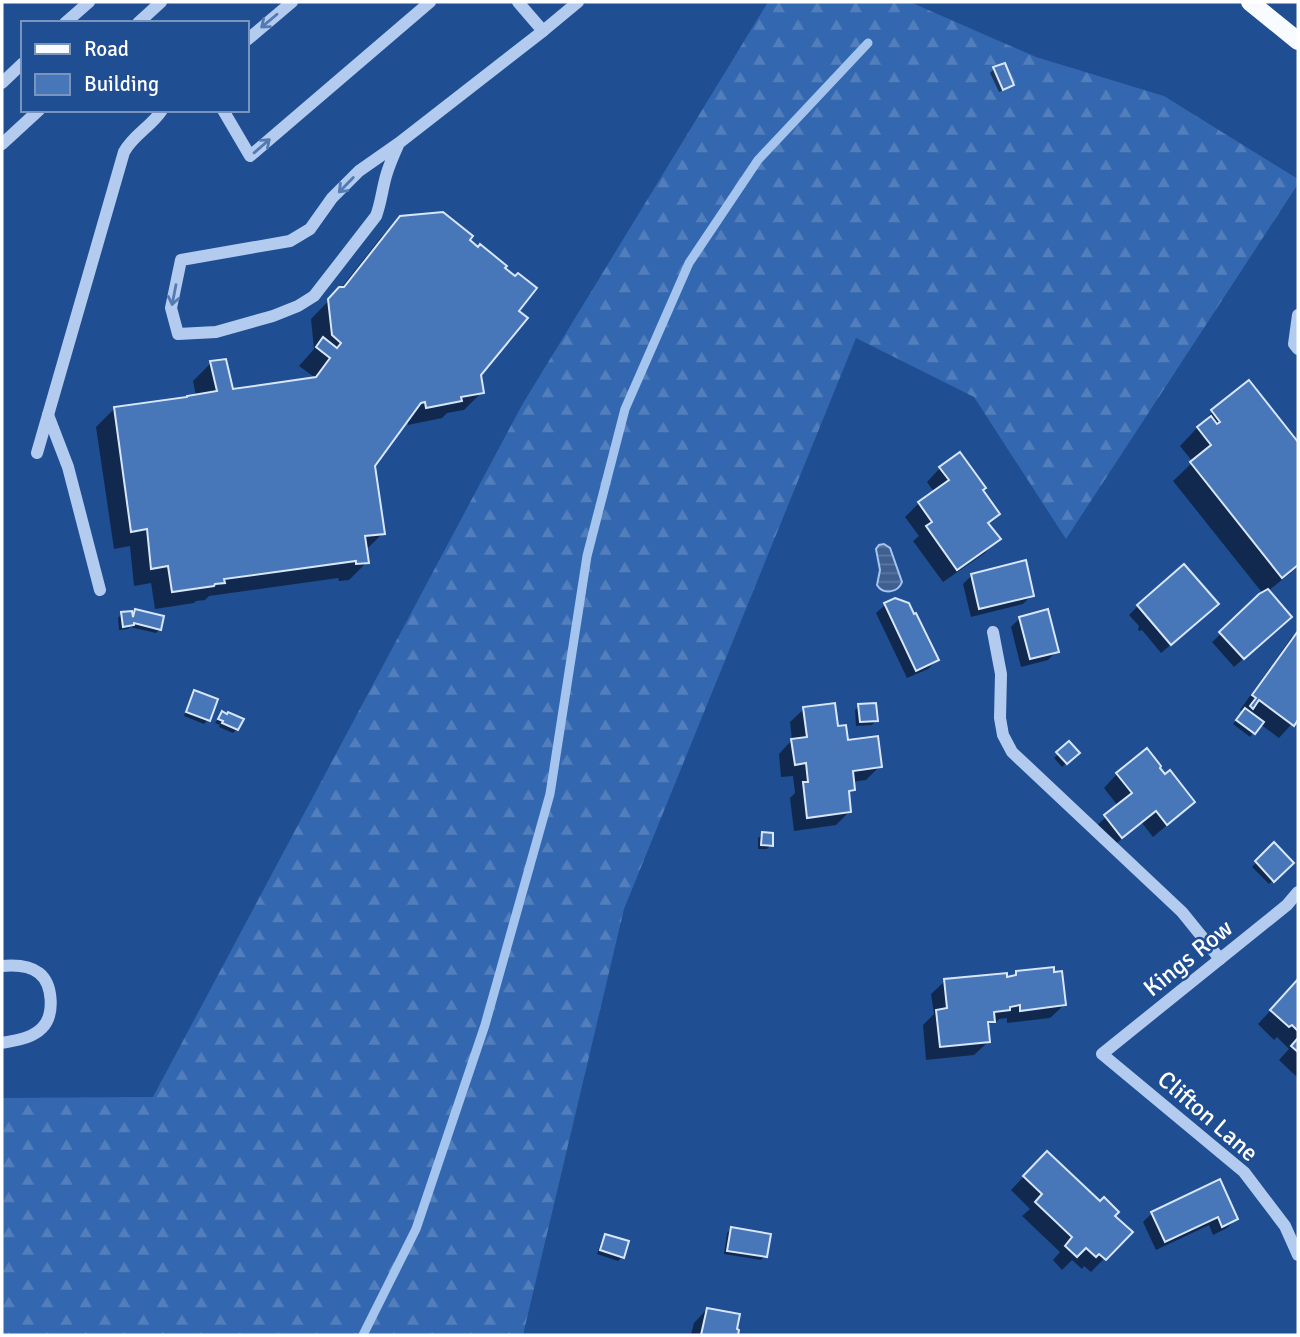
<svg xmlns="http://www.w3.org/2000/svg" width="1300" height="1337" font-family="Signika,sans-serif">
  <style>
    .forest { fill: url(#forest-firs) }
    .water { fill: url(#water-rules); stroke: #a5c5ef; stroke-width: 2 }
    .shadow { fill: #0007 }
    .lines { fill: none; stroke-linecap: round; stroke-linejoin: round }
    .stream { stroke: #a5c5ef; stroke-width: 9 }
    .building { fill: #4877b9; stroke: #d7e6fa; stroke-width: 2 }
    .minor { stroke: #b2cbee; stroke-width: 12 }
    .major { stroke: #f8fbff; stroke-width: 18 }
    .oneway { stroke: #537ab3 }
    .labels { text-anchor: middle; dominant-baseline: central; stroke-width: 5; stroke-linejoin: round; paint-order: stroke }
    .street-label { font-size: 24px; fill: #fff; stroke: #204e93 }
  </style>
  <defs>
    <pattern id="forest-firs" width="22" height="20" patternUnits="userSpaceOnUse" patternTransform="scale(1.75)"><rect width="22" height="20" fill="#3367b0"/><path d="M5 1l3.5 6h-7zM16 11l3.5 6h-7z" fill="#527ebc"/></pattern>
    <pattern id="water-rules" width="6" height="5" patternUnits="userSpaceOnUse" patternTransform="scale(1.75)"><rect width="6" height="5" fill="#3e5f90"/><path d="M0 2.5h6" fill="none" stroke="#5b77a1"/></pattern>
  </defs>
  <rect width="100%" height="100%" fill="#204e93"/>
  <polygon class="forest" points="768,2 910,2 1036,57 1164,96 1298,179 1298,184 1066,539 974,397 856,338 624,909 523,1335 2,1335 2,1098 153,1097 522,405"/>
  <path class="water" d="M884,544L890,548L902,582C898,593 883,595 877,585L880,570L876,549L879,545Z"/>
  <g class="shadow">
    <polygon points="994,69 1012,84 1008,88 999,92 990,73"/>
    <polygon points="400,218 467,240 517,311 479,374 482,392 464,410 447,413 442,418 408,425 407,418 374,466 383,533 365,551 367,562 349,580 339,581 338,578 209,596 205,600 196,601 194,603 155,609 151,583 134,586 130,546 114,549 96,427 114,409 196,396 193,381 211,363 232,391 312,380 314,377 299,366 314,349 311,319 341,288 382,236"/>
    <polygon points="1249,383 1298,445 1298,567 1268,591 1281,625 1234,667 1212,642 1264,595 1173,481 1193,462 1180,446 1212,412"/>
    <polygon points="940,468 981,490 998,514 988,524 998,539 985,553 943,582 913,541 919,536 905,517 919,503 934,492 927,482"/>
    <polygon points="972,575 1032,595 1023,604 971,617 963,584"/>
    <polygon points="885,605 937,660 928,669 907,678 876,613"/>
    <polygon points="1138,606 1208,613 1161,653 1142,630 1140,631 1138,630 1139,626 1129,615"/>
    <polygon points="136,611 160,629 156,633 130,627 128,629 119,630 118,618 122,613 131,615"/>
    <polygon points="1020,618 1057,651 1048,660 1021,667 1011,627"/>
    <polygon points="1298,631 1298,717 1279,738 1260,724 1250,737 1233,724 1244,712 1240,710 1291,638"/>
    <polygon points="195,692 208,720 204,724 184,716 191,696"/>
    <polygon points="859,706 876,721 872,725 856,726 855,710"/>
    <polygon points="804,709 836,728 846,742 880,766 866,780 852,782 853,789 847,795 849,812 836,825 794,831 790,798 795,793 793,776 781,777 779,754 792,740 790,722"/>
    <polygon points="222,713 237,729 233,733 219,727 220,725 215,723"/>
    <polygon points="1069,744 1077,753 1062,767 1054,758"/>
    <polygon points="1158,768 1193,802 1179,815 1153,837 1142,823 1108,850 1092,830 1118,806 1104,788 1117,774"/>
    <polygon points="763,834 771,845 767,849 758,849 758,838"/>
    <polygon points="1274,845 1292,863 1269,884 1252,867"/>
    <polygon points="1017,973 1064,1005 1050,1018 1007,1023 1007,1018 999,1019 995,1023 991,1023 986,1028 988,1042 974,1055 926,1060 923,1025 934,1014 931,994 945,981 1005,979 1012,978"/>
    <polygon points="1298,981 1298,1078 1279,1060 1289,1049 1277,1037 1274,1040 1258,1024"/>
    <polygon points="1047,1153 1130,1232 1091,1272 1084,1266 1082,1269 1072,1260 1062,1270 1053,1260 1060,1252 1022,1216 1030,1209 1011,1190"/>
    <polygon points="1219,1182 1236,1219 1227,1228 1213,1235 1209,1225 1156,1250 1143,1222 1152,1213"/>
    <polygon points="731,1229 765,1256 761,1260 724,1254 727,1233"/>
    <polygon points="606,1236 622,1257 618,1261 597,1254 602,1240"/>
    <polygon points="707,1309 737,1331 736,1335 691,1335 694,1323"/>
  </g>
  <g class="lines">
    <polyline class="stream" points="363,1335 416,1229 485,1025 550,794 587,556 625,409 689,263 758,160 868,43"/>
  </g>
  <g class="building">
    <polygon points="1005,63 1014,85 1003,90 993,67"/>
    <polygon points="443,212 473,236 470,240 478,247 480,244 507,266 505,268 515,276 518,273 537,288 519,311 528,318 481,375 484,393 461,397 462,401 426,408 425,402 421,403 375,466 385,534 365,536 369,563 356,564 356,561 224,579 225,583 215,584 214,586 172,592 168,566 151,569 147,529 131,532 114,407 187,397 187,396 217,391 210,361 226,359 233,389 316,377 330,358 316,347 323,337 337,348 341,343 332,335 328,299 339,287 344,287 400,216"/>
    <polygon points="1249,380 1298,442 1298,565 1282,578 1190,462 1211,445 1197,427 1211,416 1217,424 1220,422 1211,410"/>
    <polygon points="960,452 986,488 983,490 1000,514 988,523 1001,539 957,570 926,526 932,522 918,502 949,480 939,467"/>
    <polygon points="1026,560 1034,596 979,609 971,574"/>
    <polygon points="1184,564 1219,604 1171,645 1137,605"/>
    <polygon points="1268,589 1292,617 1244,659 1219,632 1259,594"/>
    <polygon points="895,598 909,603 914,614 916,613 939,660 916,671 884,603"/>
    <polygon points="135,609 164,616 161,630 134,623 134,625 123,627 121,612 132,611 133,617"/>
    <polygon points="1048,609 1059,652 1030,659 1019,617"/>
    <polygon points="1298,631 1298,720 1294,726 1259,700 1253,709 1250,706 1256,698 1252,695"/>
    <polygon points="194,690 218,699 210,721 186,712"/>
    <polygon points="835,703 838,726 846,725 848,740 878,736 882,767 853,771 855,790 849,791 851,812 807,818 803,782 808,782 806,763 795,765 791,739 807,737 803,707"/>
    <polygon points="876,703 878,721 860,722 858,704"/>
    <polygon points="1245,708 1264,722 1255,734 1236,720"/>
    <polygon points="222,711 227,714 228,712 244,719 238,730 222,723 223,721 218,719"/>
    <polygon points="1069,741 1080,753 1067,764 1056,752"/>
    <polygon points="1147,748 1161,766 1160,768 1165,774 1170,770 1195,802 1167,825 1156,811 1122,838 1104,815 1132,793 1116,773"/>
    <polygon points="762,832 773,833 773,846 761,845"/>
    <polygon points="1274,842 1294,863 1274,882 1255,861"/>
    <polygon points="1054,967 1054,972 1062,971 1066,1005 1020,1011 1020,1005 1010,1007 1010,1010 994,1012 995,1022 988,1022 990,1042 940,1047 936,1010 947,1008 944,979 1007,973 1007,977 1016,975 1016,971"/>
    <polygon points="1298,979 1298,1031 1292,1025 1289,1027 1270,1010"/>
    <polygon points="1298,1038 1298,1052 1291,1046"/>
    <polygon points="1047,1151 1100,1201 1104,1197 1119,1212 1115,1216 1133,1232 1106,1260 1099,1254 1096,1257 1086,1248 1077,1257 1065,1246 1072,1237 1035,1202 1042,1194 1023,1176"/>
    <polygon points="1220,1179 1238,1219 1222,1227 1218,1217 1165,1242 1151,1212"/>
    <polygon points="731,1227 771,1234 767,1257 727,1251"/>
    <polygon points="605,1234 629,1241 624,1258 600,1250"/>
    <polygon points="707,1308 740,1314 737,1329 739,1330 738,1335 701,1335"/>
  </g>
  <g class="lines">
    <g class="minor">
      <polyline points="518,2 543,31"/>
      <polyline points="65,23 89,2"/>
      <polyline points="138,23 161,2"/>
      <polyline points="247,40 292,2"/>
      <polyline points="2,83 23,63"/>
      <polyline points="223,110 250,156 430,2"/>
      <path d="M399,143C394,154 389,165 386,176C382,190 381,203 376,216L314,296L298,306L273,316L216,332L178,334L171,308L181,260L290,241L310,229L332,198L359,171L399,143L543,31L578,2"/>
      <polyline points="2,144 39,110"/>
      <polyline points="1298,315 1294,344 1298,349"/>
      <polyline points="48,415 68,467 100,590"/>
      <path d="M37,453L124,152C134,134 151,127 162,110"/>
      <polyline points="993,632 1001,674 1000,718 1003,735 1012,752 1182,912 1220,959"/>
      <polyline points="1298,892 1287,905 1102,1054 1244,1172 1285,1226 1298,1255"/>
      <path d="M2,966C13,965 29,965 39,973C53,984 55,1015 42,1028C31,1039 16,1040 2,1043"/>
    </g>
    <polyline class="major" points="1250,2 1298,41"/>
  </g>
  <defs><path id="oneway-shaft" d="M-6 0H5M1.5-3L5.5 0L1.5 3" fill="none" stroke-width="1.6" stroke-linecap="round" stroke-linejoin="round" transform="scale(1.75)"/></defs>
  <g class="oneway">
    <use href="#oneway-shaft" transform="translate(269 21) rotate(140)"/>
    <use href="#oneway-shaft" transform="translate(262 146) rotate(-41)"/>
    <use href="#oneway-shaft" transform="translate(346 185) rotate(134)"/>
    <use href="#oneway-shaft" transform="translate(174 295) rotate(101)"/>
  </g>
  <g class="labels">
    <g class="street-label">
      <text transform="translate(1188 958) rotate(-39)">Kings Row</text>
      <text transform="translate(1208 1116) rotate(41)">Clifton Lane</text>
    </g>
  </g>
  <rect width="1300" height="1337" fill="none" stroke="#ffffff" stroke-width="7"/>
  <rect x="21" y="21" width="228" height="91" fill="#204e93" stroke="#7995be" stroke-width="2"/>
  <rect x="35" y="44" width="35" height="10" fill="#f8fbff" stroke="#7995be" stroke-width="2"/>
  <text x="84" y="56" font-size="21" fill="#ffffff">Road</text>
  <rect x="35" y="74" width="35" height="21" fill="#4877b9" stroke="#7995be" stroke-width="2"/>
  <text x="84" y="91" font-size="21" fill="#ffffff">Building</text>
</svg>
